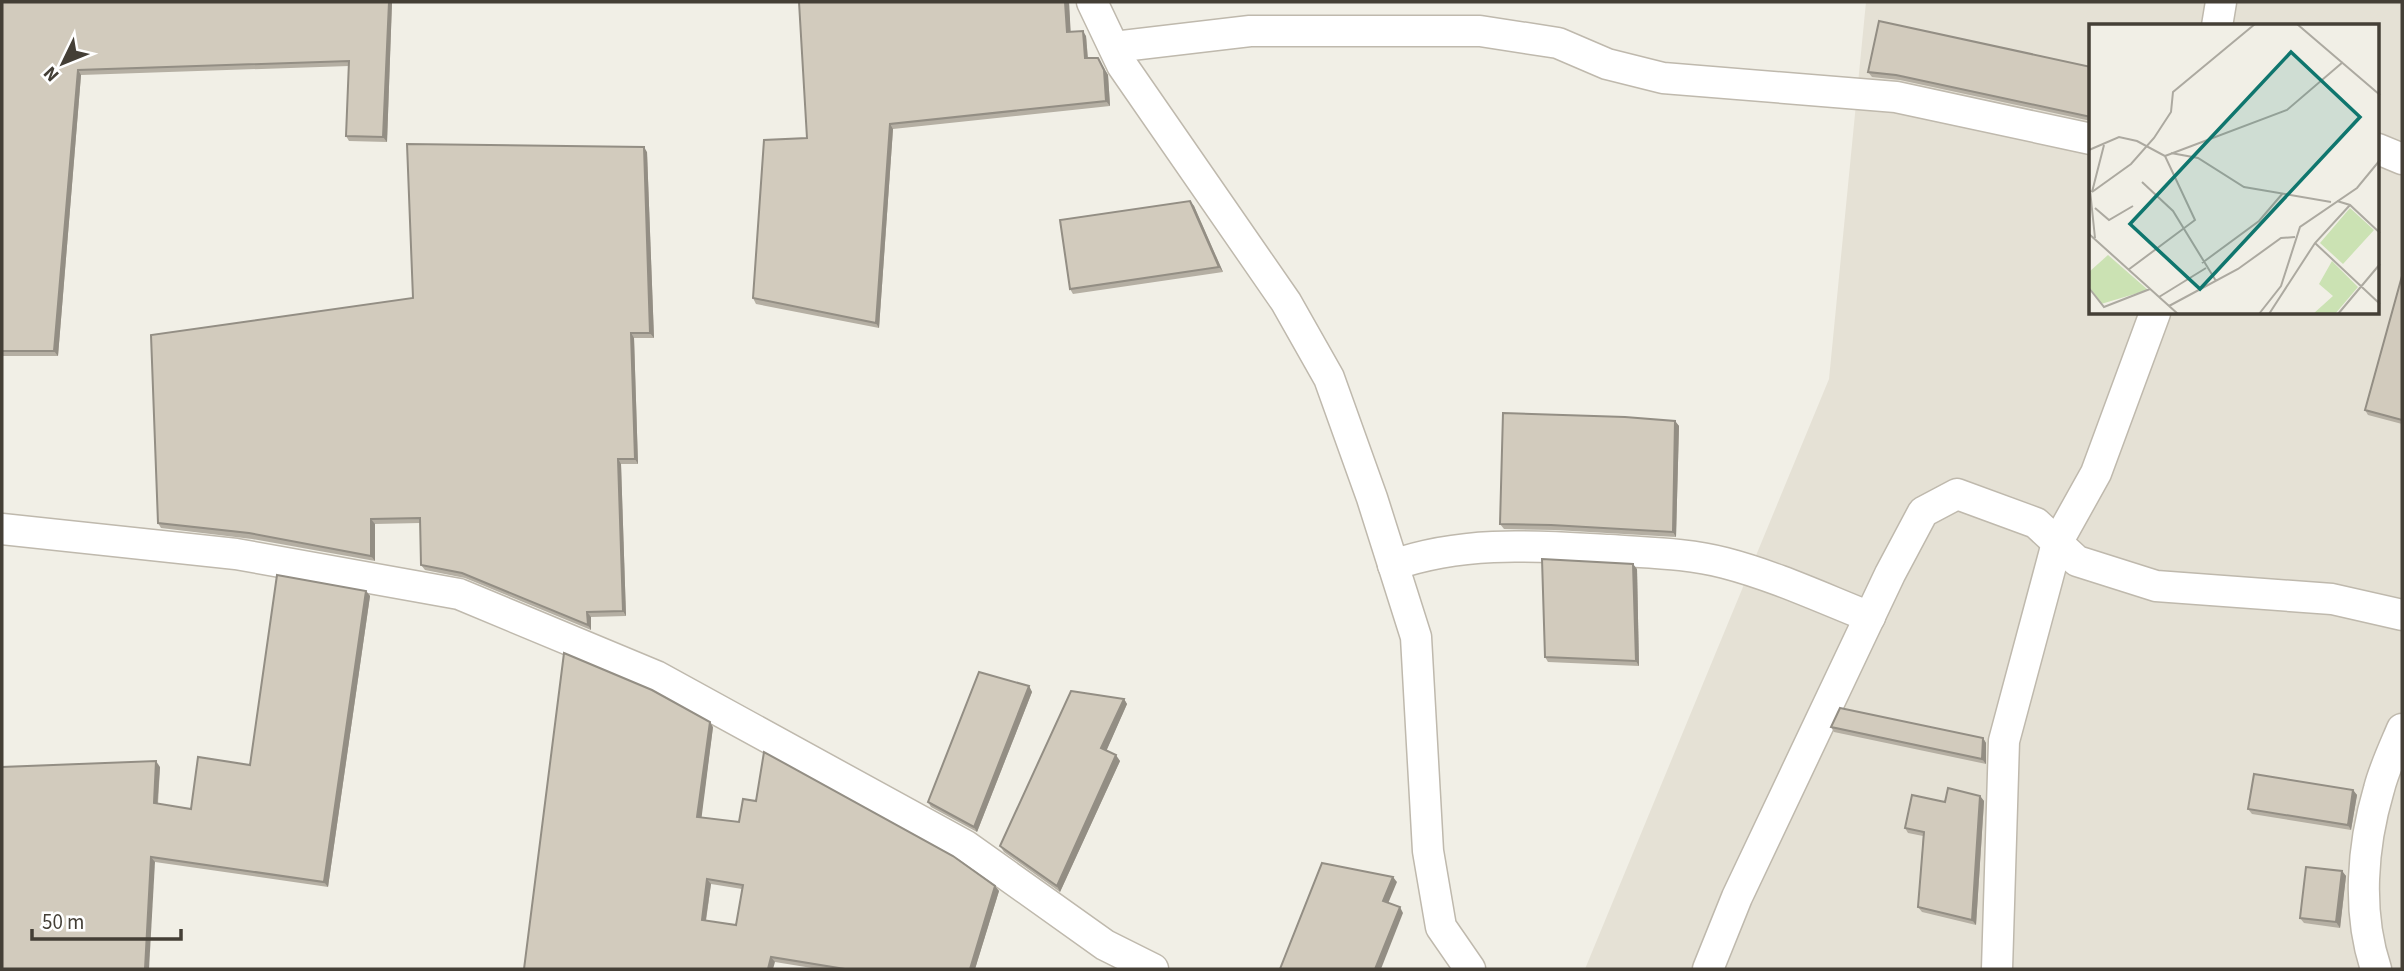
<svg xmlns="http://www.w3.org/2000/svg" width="2404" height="971" font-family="'Source Sans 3',sans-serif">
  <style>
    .residential { fill: #e5e1d5; fill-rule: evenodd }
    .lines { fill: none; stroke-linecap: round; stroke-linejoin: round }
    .minor-casing { stroke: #bfb9ad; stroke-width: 33 }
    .minor { stroke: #fff; stroke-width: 30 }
    .wall { fill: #b5afa3; fill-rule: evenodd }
    .shaded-wall { fill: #938e84 }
    .building { fill: #d2cbbd; stroke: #938e84; stroke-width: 2; fill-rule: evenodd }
    .inset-road { fill: none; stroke: #aca9a0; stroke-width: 2 }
    .view { fill: #0f766e; fill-opacity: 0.15; stroke: #0f766e; stroke-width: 3.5 }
    .inset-edge { fill: none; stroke: #443f36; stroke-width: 3.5 }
  </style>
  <rect width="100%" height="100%" fill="#f1efe6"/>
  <path class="residential" d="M1866,2H2402V969H1585L1829,379ZM2091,26H2378V313H2091Z"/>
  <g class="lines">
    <g class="minor-casing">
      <g id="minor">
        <polyline points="1092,2 1122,65 1286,302 1329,378 1372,498 1416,637 1428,851 1441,927 1470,969"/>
        <polyline points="2217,26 2221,2"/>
        <polyline points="1114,47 1250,31 1480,31 1558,43 1607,64 1663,78 1896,97 2091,139"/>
        <polyline points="2378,149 2402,159"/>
        <polyline points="2,529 236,554 459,594 656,676 966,846 1105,945 1153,969"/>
        <path d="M1393,565C1465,540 1535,546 1609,550C1648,553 1687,553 1725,563C1775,576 1822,598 1870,617"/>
        <polyline points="1708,969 1737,897 1890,574 1923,512 1957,494 2036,523 2077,561 2156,586 2332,599 2402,615"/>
        <polyline points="1997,969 2004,741 2057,543 2096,473 2155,313"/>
        <path d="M2376,969C2357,912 2362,846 2379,789C2384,769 2394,748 2402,729"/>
      </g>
    </g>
    <use href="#minor" class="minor"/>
  </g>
  <g class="wall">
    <polygon points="2,2 392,2 387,142 349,141 346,136 349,66 81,75 58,356 2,356"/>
    <polygon points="799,2 1069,2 1070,32 1086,36 1088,58 1098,58 1108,75 1110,106 893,129 879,328 756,304 753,298 807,138"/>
    <polygon points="2091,67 2091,121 1900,80 1872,77 1868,72"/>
    <polygon points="647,152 654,338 634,338 638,464 621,464 626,616 591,617 591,630 465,578 425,570 421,565 420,523 375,524 375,561 252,539 161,528 158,523 413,298"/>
    <polygon points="1190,201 1194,206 1223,272 1073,294 1070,289"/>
    <polygon points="2402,276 2402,424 2368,415 2365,410"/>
    <polygon points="1675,421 1679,426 1676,537 1555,530 1504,529 1500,524"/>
    <polygon points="1637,569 1639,666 1548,662 1545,657"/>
    <polygon points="366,591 370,596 328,887 155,862 2,969 160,767 158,804 191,809 250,765"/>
    <polygon points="1029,686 1032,692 977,832 931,807 928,802"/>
    <polygon points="1124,699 1127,704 1106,751 1120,761 1060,892 1004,852 1000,846"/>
    <path d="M713,727L701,817L995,886L999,891L975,969H818L775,962L524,969ZM711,884L742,889L736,925L706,921Z"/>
    <polygon points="1831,727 1983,738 1986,743 1986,764 1834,732"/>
    <polygon points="2353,790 2357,795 2351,830 2252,814 2248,809"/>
    <polygon points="1980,796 1984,801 1976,925 1922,912 1918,907 1923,836 1908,833 1905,828 1945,802"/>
    <polygon points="2342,871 2346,876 2340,928 2304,923 2300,918"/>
  </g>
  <g class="shaded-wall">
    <polygon points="389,2 392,2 387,142 383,137"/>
    <polygon points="1065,2 1069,2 1071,37 1067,32"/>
    <polygon points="1083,31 1086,36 1088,63 1085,58"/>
    <polygon points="1098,58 1108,75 1110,106 1106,101"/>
    <polygon points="78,70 81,75 58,356 54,351"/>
    <polygon points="890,124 893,129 879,328 876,323"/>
    <polygon points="644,147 647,152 654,338 650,333"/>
    <polygon points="1190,201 1194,206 1223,272 1219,267"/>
    <polygon points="631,333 634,338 638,464 635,459"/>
    <polygon points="1675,421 1679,426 1676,537 1673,532"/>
    <polygon points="618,459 621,464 626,616 623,611"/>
    <polygon points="371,519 375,524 375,561 371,556"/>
    <polygon points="1633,564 1637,569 1639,666 1636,661"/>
    <polygon points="366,591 370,596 328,887 324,882"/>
    <polygon points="587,612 591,617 591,630 588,625"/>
    <polygon points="1029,686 1032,692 977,832 974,827"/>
    <polygon points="1124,699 1127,704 1105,754 1101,748"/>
    <polygon points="710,722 713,727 701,822 697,817"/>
    <polygon points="1983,738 1986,743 1986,764 1982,759"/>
    <polygon points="1116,755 1120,761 1060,892 1057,886"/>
    <polygon points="156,761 160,767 157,808 154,803"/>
    <polygon points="2353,790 2357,795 2351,830 2348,825"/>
    <polygon points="1980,796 1984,801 1976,925 1972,920"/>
    <polygon points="151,857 155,862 149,969 145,969"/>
    <polygon points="2342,871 2346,876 2340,928 2336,922"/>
    <polygon points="1393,877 1397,882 1387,906 1383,901"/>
    <polygon points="707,879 711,884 705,925 702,920"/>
    <polygon points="995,886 999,891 975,969 970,969"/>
    <polygon points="1400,907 1403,913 1381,969 1375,969"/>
    <polygon points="771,957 775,962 773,969 768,969"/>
  </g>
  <g class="building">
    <polygon points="2,2 389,2 383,137 346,136 349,61 78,70 54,351 2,351"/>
    <polygon points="799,2 1065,2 1067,32 1083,31 1085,58 1098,58 1104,70 1106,101 890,124 876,323 753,298 764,140 807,138"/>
    <polygon points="1879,21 2091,67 2091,117 1896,75 1868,72"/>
    <polygon points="407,144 644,147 650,333 631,333 635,459 618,459 623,611 587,612 588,625 462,573 421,565 420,518 371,519 371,556 249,533 158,523 151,335 413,298"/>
    <polygon points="1190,201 1219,267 1070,289 1060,220"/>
    <polygon points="2402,276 2402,420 2365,410"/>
    <polygon points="1503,413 1625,417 1675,421 1673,532 1551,525 1500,524"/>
    <polygon points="1542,559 1633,564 1636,661 1545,657"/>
    <polygon points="277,575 366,591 324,882 151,857 145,969 2,969 2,767 156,761 154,803 191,809 198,757 250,765"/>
    <path d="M564,653L652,690L710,722L697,817L739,822L743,799L756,801L764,752L953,856L995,886L970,969H845L771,957L768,969H524ZM707,879L743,885L736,925L702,920Z"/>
    <polygon points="979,672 1029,686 974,827 928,802"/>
    <polygon points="1071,691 1124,699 1101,748 1116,755 1057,886 1000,846"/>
    <polygon points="1840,708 1983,738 1982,759 1831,727"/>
    <polygon points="2254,774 2353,790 2348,825 2248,809"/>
    <polygon points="1948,788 1980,796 1972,920 1918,907 1924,832 1905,828 1912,795 1945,802"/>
    <polygon points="1322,863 1393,877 1383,901 1400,907 1375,969 1280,969"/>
    <polygon points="2306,867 2342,871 2336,922 2300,918"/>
  </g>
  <g transform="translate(2089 24)">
    <rect width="290" height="290" fill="#f1efe6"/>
    <path d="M261,184L285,206L254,240L231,219ZM243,237L269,263L246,290H224L244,272L230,260Z" fill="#cbe2b3"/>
    <path d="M19,231L59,266L12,280L0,262V248Z" fill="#cbe2b3"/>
    <path class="inset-road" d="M208,0L291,71M0,126L30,113L48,117L76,132L106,196L39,246M82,129L109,134L155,163L242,178M76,132L198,86L254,38M53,158L84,187L127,257M1,166L6,214M3,168L42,140L65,114L82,88L84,68L166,0M3,168L15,121M248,177L261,181L291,209M6,184L20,196L44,182M0,210L89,290M226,219L291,280M113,239L170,197L194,169M0,264L15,283L61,265M70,273L117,244M80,282L149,245L192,214L206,213M170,290L192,262L211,203L268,164L291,136M180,290L226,219L261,181M249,290L291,240"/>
    <path class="view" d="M202,28L271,93L111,265L41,200Z"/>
    <rect width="290" height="290" class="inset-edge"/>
  </g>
  <rect width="2404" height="971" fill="none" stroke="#443f36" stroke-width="7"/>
  <g transform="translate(63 63) rotate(227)" stroke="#ffffff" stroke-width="5" paint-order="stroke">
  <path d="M0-5L12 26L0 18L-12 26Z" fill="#443f36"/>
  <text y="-10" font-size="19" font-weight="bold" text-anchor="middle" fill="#443f36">N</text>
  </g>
  <path d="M32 929v10h149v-10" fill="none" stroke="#443f36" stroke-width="3.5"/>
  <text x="42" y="929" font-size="21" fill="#443f36" stroke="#ffffff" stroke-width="5" paint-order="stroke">50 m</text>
</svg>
